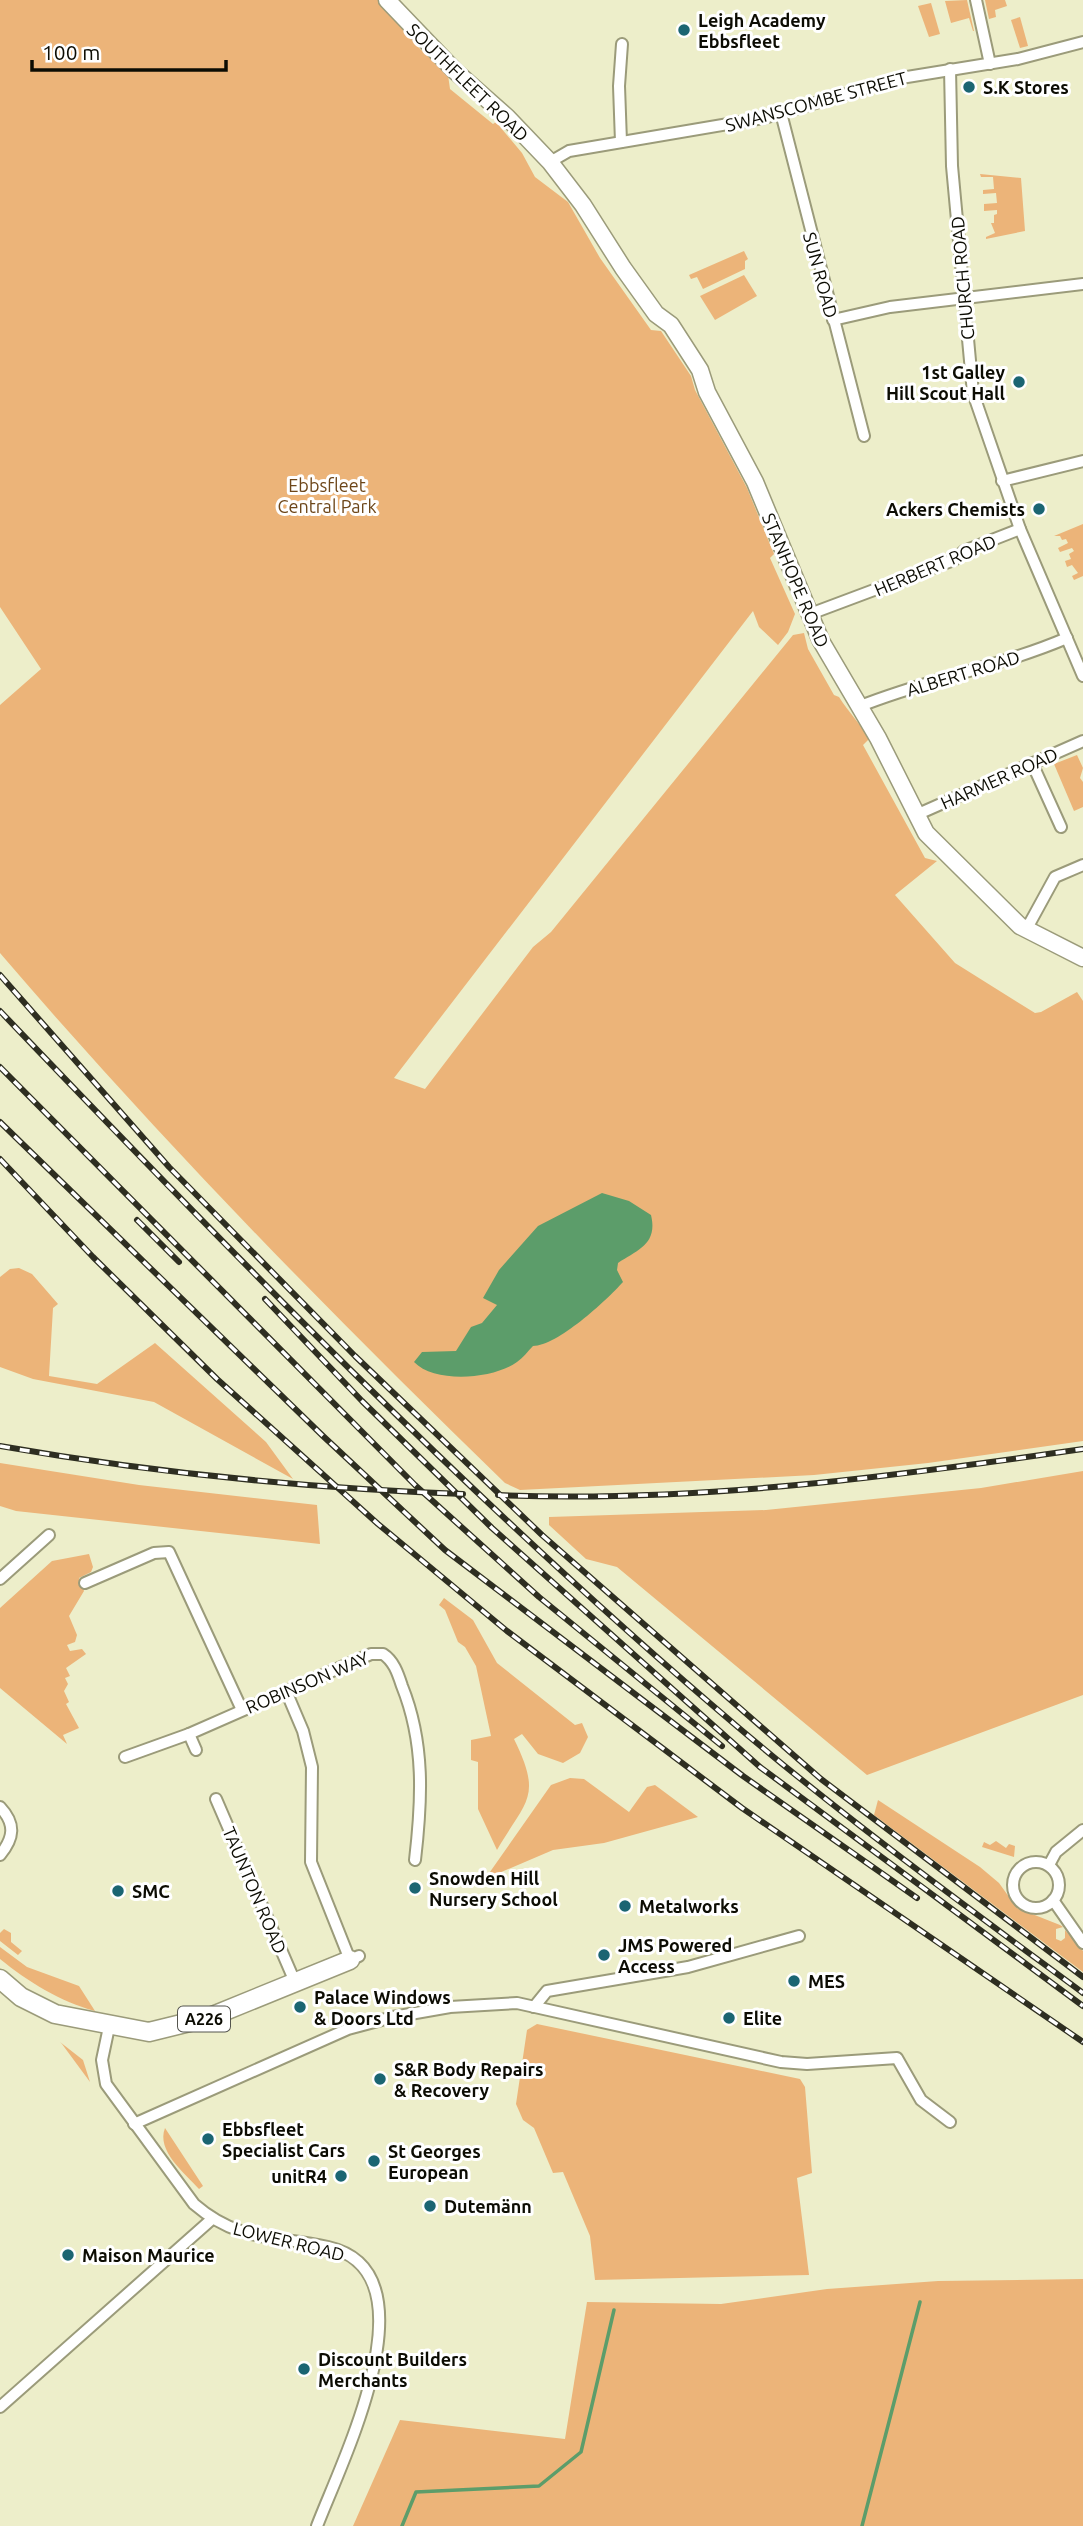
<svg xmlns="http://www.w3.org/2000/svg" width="1083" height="2526" font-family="Ubuntu,sans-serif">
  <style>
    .green { fill: #ecb479 }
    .water { fill: #5c9d6a }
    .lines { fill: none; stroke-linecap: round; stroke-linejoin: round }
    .stream { stroke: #5c9d6a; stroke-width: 3.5 }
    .street-casing { stroke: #9b9b7a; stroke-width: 14 }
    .secondary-casing { stroke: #9b9b7a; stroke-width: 19 }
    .primary-casing { stroke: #9b9b7a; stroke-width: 21 }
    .street { stroke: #fff; stroke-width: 10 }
    .secondary { stroke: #fff; stroke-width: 16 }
    .primary { stroke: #fff; stroke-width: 18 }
    .rail-casing { stroke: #2e2e21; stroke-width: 6 }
    .rail { stroke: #fff; stroke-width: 3.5; stroke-dasharray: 10; stroke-linecap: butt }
    .poi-dot { fill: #1b6572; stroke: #fff; stroke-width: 2.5 }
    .labels { text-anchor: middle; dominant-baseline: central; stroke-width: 6; stroke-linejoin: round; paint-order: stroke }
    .shield { fill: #fff; stroke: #55554f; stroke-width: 2 }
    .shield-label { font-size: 16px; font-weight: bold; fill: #0c0c03 }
    .poi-label { font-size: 18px; font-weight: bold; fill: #0c0c03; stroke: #fff; text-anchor: start }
    .street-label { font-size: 18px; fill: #0c0c03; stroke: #fff }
    .park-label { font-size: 18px; fill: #6d4619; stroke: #fff }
  </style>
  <rect width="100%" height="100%" fill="#edeeca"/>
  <g class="green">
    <path d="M0,0H379L417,46L448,75L450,89L493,124L496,122L522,153L535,177L568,202L600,258L651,330L661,331L691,376L695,390L747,488L774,554L770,558L795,614L788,632L778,645L759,627L753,611L394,1078L425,1089L533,947L551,932L793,635L804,633L808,649L834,695L839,697C849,713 860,723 869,739L863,745L925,858L937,861L895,895L955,963L1035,1013L1041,1012L1077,992L1083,1001V1441L928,1463L814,1475L520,1490L505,1483C330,1313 159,1139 0,953V705L41,669L0,607Z"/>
    <polygon points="967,0 974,31 973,31 969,18 951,23 945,1"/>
    <polygon points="985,0 1005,0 1007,6 995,10 996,17 989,19"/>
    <polygon points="931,3 940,34 929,37 918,6"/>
    <polygon points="1020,17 1028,46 1020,48 1011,20"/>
    <polygon points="980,174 1021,178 1025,231 986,239 986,237 995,233 991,223 994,223 994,215 997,214 997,210 984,211 984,204 997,203 996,193 983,194 983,190 994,189 993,177 981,177"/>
    <polygon points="744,251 748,259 745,261 745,269 703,289 697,277 691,279 689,275"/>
    <polygon points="744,275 757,296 715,320 700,296"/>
    <polygon points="1083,524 1083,576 1074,580 1072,576 1078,573 1072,565 1067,567 1065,561 1071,559 1069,554 1074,551 1072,548 1060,552 1058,548 1068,543 1066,539 1062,540 1060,536 1054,536"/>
    <polygon points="1077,755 1083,768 1080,778 1083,782 1083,807 1074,811 1054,764"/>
    <polygon points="19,1268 32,1274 58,1304 53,1308 49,1376 97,1384 155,1343 266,1442 293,1479 154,1402 33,1379 0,1367 0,1277 10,1269"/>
    <polygon points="0,1463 139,1485 317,1505 320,1544 16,1511 0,1506"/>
    <polygon points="1083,1471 1083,1695 867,1775 617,1567 586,1559 549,1525 549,1517 766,1510 981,1488"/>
    <polygon points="89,1554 93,1567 91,1572 79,1578 84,1591 69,1616 77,1635 75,1642 67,1645 70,1651 82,1649 86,1654 66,1668 70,1676 65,1678 68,1684 64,1691 69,1702 66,1704 79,1728 63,1735 67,1744 0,1688 0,1608 52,1561"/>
    <path d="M444,1598L473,1620L497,1663L575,1725L582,1723L588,1737L580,1753L563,1763L538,1754L522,1734L514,1739C543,1798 526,1800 497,1850L478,1809V1762L471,1760V1740L491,1736L476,1666L465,1647L458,1642L445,1610L439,1605Z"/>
    <polygon points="570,1778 584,1779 629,1812 647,1787 655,1785 698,1817 604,1843 553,1850 485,1879 551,1785"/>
    <polygon points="878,1800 980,1867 999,1883 1017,1908 1060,1925 1063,1927 1056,1929 1056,1939 1061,1941 1065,1938 1065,1930 1083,1951 1083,1972 874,1815"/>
    <polygon points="996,1841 1006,1848 1009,1844 1015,1846 1014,1857 982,1847 984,1842 990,1845"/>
    <polygon points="4,1929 11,1933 11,1942 22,1951 18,1955 0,1941 0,1933"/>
    <path d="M0,1947L27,1967L79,1986L95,2011C61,2002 27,1981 0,1959Z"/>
    <polygon points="537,2024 800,2079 805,2087 812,2173 797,2178 809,2275 595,2280 590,2236 563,2172 553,2173 534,2128 523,2120 516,2104 527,2030"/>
    <polygon points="60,2042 83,2060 90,2082 62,2044"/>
    <path d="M165,2128L203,2186L199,2189C185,2173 156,2151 165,2128Z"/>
    <polygon points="1083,2279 1083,2526 353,2526 400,2420 565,2439 587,2302 721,2304 827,2289 938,2281"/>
  </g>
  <path class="water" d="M602,1193L629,1201L651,1215C658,1244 638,1250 618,1263L617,1270L623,1282C606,1301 557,1346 533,1346C528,1351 523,1358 517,1362C494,1379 435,1384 414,1362L422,1352L456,1351L471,1327L482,1323L497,1305L483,1298L499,1270L538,1226Z"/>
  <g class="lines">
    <g class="stream">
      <polyline points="402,2526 416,2492 539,2486 581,2452 614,2310"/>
      <polyline points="862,2526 920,2302"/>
    </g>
    <g class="street-casing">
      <g id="street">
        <polyline points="976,0 990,64"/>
        <polyline points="950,69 952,166 973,393 1020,529 1083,676"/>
        <polyline points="781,113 864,436"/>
        <polyline points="621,142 619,86 622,44"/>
        <polyline points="550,162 569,151 764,118 901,78 1018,59 1083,42"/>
        <polyline points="833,320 890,307 1083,284"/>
        <polyline points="1002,481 1083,461"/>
        <polyline points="810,614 954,560 964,551 1020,529"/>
        <path d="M858,707C927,679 999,667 1067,638"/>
        <polyline points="1032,763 1061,827"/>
        <polyline points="916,815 1083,741"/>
        <polyline points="1026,930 1055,877 1083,865"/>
        <polyline points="0,1579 49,1535"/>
        <polyline points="85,1583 154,1553 169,1552 242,1710"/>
        <polyline points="286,1691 303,1731 312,1767 311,1862 350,1960 359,1956"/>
        <polyline points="189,1734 196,1750"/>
        <path d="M125,1757L189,1734L371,1654H383C394,1661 398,1674 402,1686C425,1743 422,1800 415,1860"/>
        <polyline points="216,1799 295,1982"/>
        <path d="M0,1807C16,1824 14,1838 0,1855"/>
        <circle cx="1036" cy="1885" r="23"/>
        <polyline points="1049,1865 1056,1852 1083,1830"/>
        <polyline points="1053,1900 1083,1943"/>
        <polyline points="534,2007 547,1991 688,1967 799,1936"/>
        <path d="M109,2027L102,2060L106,2084L194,2204C239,2243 275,2235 328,2247C438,2272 340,2465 317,2526"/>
        <polyline points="134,2124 348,2029 393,2017 450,2007 517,2003 781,2062 807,2064 897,2058 921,2100 950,2122"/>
        <polyline points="0,2407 212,2219"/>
      </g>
    </g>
    <g class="secondary-casing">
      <polyline id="secondary" points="387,0 455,71 507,117 550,162 583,205 623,268 656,314 671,325 700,370 707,392 755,482 821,641 878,738 926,833 1020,926 1083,958"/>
    </g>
    <g class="primary-casing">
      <polyline id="primary" points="0,1979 21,1997 55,2014 149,2032 210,2017 350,1960"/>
    </g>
    <use href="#street" class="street"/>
    <use href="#secondary" class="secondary"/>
    <use href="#primary" class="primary"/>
    <g class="rail-casing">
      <g id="rail">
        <polyline points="0,975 169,1167 355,1356 542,1535 821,1779 1083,1977"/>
        <path d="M0,1011C237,1259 477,1506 739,1728C850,1822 967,1907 1083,1993"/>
        <polyline points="0,1067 415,1485 539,1597 722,1746"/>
        <polyline points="0,1122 323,1436 445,1550 743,1776 917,1898"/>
        <polyline points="0,1159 93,1257 217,1379 378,1524 507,1631 742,1808 1083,2042"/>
        <polyline points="137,1220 179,1262"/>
        <polyline points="265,1299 362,1401 492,1528 760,1767 1083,2006"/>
        <path d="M0,1446C153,1473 307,1488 463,1494"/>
        <path d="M498,1495C694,1503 889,1477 1083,1449"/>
      </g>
    </g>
    <use href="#rail" class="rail"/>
  </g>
  <g class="poi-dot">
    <circle cx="684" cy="30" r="7"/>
    <circle cx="969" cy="87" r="7"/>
    <circle cx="1019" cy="382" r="7"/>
    <circle cx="1039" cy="509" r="7"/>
    <circle cx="415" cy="1888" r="7"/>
    <circle cx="118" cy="1891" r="7"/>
    <circle cx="625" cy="1906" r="7"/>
    <circle cx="604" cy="1955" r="7"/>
    <circle cx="794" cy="1981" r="7"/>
    <circle cx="300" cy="2007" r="7"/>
    <circle cx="729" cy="2018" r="7"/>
    <circle cx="380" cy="2079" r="7"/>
    <circle cx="208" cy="2139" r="7"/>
    <circle cx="374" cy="2161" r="7"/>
    <circle cx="341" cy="2176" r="7"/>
    <circle cx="430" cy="2206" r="7"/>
    <circle cx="68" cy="2255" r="7"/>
    <circle cx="304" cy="2369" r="7"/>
  </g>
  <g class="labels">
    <rect class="shield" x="178" y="2006.5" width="52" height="25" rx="5"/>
    <g class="shield-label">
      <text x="204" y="2019">A226</text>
    </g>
    <g class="poi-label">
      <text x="698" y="20">Leigh Academy<tspan x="698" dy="21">Ebbsfleet</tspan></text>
      <text x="983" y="87">S.K Stores</text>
      <text x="1005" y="372" text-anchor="end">1st Galley<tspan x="1005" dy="21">Hill Scout Hall</tspan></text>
      <text x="1025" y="509" text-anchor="end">Ackers Chemists</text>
      <text x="429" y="1878">Snowden Hill<tspan x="429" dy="21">Nursery School</tspan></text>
      <text x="132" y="1891">SMC</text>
      <text x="639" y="1906">Metalworks</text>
      <text x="618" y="1945">JMS Powered<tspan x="618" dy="21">Access</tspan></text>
      <text x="808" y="1981">MES</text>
      <text x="314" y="1997">Palace Windows<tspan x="314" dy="21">&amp; Doors Ltd</tspan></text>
      <text x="743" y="2018">Elite</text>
      <text x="394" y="2069">S&amp;R Body Repairs<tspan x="394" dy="21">&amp; Recovery</tspan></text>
      <text x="222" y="2129">Ebbsfleet<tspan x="222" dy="21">Specialist Cars</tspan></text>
      <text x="388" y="2151">St Georges<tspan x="388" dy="21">European</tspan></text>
      <text x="327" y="2176" text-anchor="end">unitR4</text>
      <text x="444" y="2206">Dutemänn</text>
      <text x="82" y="2255">Maison Maurice</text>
      <text x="318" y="2359">Discount Builders<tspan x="318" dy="21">Merchants</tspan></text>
    </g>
    <g class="street-label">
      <text transform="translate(468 82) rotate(44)">SOUTHFLEET ROAD</text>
      <text transform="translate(816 101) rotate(-15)">SWANSCOMBE STREET</text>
      <text transform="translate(821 275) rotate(75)">SUN ROAD</text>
      <text transform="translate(962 278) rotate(-95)">CHURCH ROAD</text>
      <text transform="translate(935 565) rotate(-23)">HERBERT ROAD</text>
      <text transform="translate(796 580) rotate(67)">STANHOPE ROAD</text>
      <text transform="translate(963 673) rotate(-17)">ALBERT ROAD</text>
      <text transform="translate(999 778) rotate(-24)">HARMER ROAD</text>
      <text transform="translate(307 1682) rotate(-23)">ROBINSON WAY</text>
      <text transform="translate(255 1890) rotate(67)">TAUNTON ROAD</text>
      <text transform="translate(289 2241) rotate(14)">LOWER ROAD</text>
    </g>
    <g class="park-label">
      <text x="327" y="485">Ebbsfleet<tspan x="327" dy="21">Central Park</tspan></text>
    </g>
  </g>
  <path d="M32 60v10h194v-10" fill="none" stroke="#0c0c03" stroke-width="3.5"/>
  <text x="42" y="60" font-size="21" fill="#0c0c03" stroke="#ffffff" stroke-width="5" paint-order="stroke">100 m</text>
</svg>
